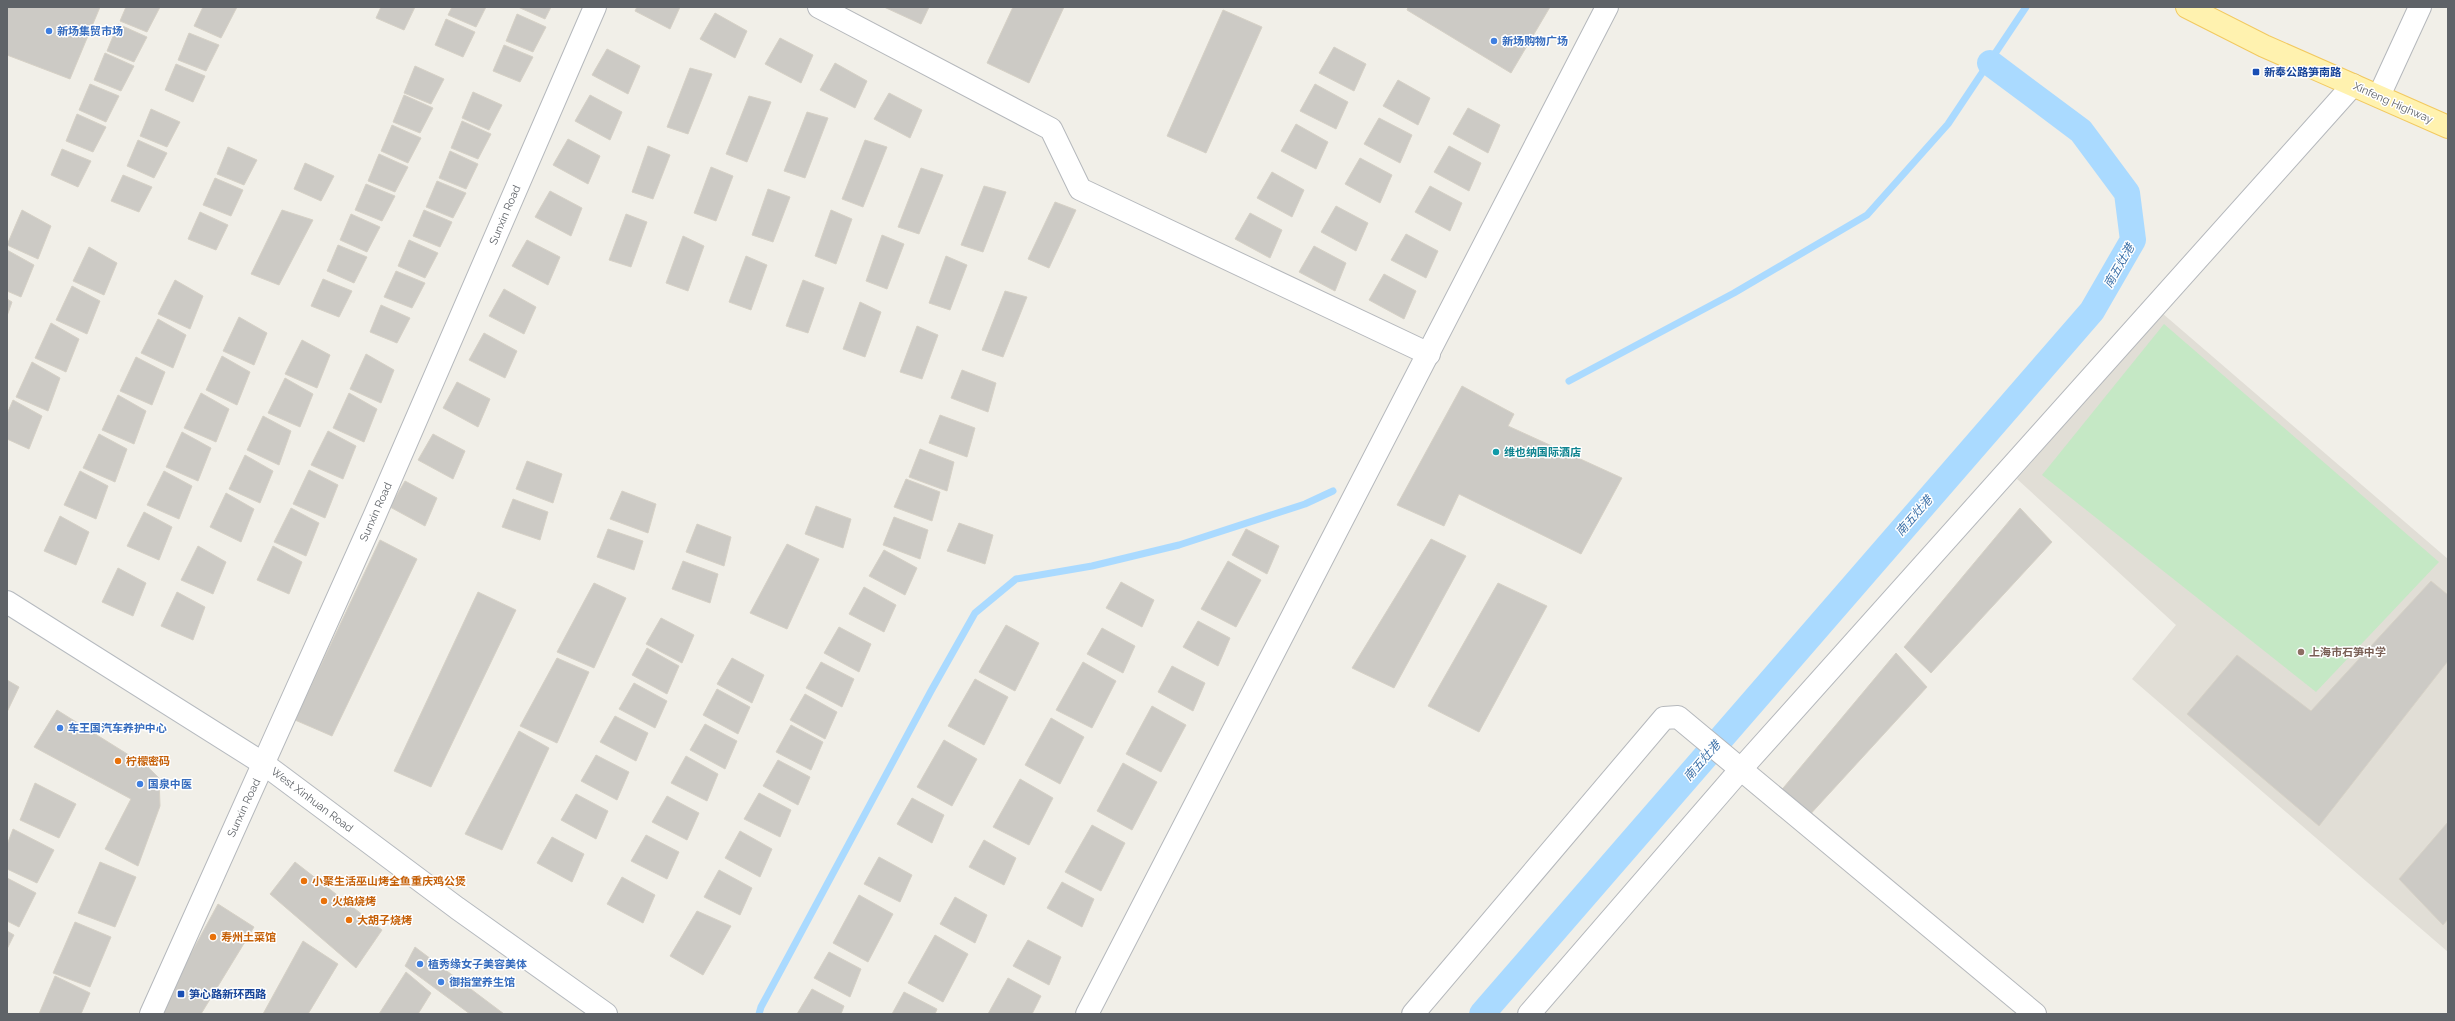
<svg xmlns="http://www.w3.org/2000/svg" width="2455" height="1021" font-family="Raleway,'Noto Sans SC',sans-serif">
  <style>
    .education { fill: #e1ded6 }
    .green { fill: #c5e8c5 }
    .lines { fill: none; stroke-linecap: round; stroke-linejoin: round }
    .stream { stroke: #aadaff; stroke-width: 7 }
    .canal { stroke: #aadaff; stroke-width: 26 }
    .building { fill: #cccac5; stroke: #d6d1c6 }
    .street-casing { stroke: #b5b8bc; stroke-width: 24 }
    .secondary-casing { stroke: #b6babf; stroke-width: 24 }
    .primary-casing { stroke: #f2c960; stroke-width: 24 }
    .street { stroke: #fff; stroke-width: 22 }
    .secondary { stroke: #fff; stroke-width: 22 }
    .primary { stroke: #fff2af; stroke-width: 22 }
    .shop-dot { fill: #3f7fe0; stroke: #fff; stroke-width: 1.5 }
    .transit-dot { fill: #1a4fb4; stroke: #fff; stroke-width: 1.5 }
    .culture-dot { fill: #0f9aa8; stroke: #fff; stroke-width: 1.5 }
    .education-dot { fill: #8d6e63; stroke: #fff; stroke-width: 1.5 }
    .food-dot { fill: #e8710a; stroke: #fff; stroke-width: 1.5 }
    .labels { text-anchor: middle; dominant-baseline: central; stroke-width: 3; stroke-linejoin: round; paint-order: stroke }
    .shop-label { font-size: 11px; font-weight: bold; fill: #366cbe; stroke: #fff; text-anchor: start }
    .transit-label { font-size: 11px; font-weight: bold; fill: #164399; stroke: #fff; text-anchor: start }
    .street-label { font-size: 11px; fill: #5f6368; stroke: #fff }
    .culture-label { font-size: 11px; font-weight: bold; fill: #0d838f; stroke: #fff; text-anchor: start }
    .education-label { font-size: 11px; font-weight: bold; fill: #785e54; stroke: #fff; text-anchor: start }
    .food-label { font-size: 11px; font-weight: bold; fill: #c56008; stroke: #fff; text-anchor: start }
    .water-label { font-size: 12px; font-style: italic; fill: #4174aa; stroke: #fff }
  </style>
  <rect width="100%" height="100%" fill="#f1efe8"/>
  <polygon class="education" points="2162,313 2448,559 2448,952 2132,679 2176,625 2017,479"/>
  <polygon class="green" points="2164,324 2439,562 2316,692 2042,475"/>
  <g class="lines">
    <g class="stream">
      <polyline points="1569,381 1734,293 1867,215 1948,124 2026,7"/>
      <polyline points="759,1014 761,1007 931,691 975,613 1016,579 1092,566 1179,545 1305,504 1333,491"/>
    </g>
    <polyline class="canal" points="1482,1014 2092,311 2133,240 2127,193 2081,131 1990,63"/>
  </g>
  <g class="building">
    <polygon points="7,7 36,7 20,36 7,30"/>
    <polygon points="7,7 100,7 70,79 7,55"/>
    <polygon points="126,7 160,7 147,32 120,21"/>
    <polygon points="203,7 237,7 221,38 194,26"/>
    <polygon points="381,7 415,7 404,30 376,18"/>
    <polygon points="452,7 486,7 476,27 448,15"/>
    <polygon points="518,7 551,7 545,19"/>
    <polygon points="637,7 680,7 670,29 635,11"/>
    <polygon points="884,7 929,7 921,24"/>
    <polygon points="1013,7 1064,7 1029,83 987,63"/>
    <polygon points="1408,7 1550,7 1511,73 1407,10"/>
    <polygon points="1223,10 1262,27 1206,153 1167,136"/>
    <polygon points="715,13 747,31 735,58 700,39"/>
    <polygon points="517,14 546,27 533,52 506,41"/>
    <polygon points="446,19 475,32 463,57 435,45"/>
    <polygon points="118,24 147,37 134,62 107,51"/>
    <polygon points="189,33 219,45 206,71 178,60"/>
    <polygon points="780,38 813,55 801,83 765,64"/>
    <polygon points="504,45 533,57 520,82 493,71"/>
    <polygon points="1334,47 1366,64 1354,91 1319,73"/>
    <polygon points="607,49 640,66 628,94 592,75"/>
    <polygon points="105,53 134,66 121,91 94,80"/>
    <polygon points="835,63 867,81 855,108 820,90"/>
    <polygon points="176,64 205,76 193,102 165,90"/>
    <polygon points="415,66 444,79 431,104 404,93"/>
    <polygon points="690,68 712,74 688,134 667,127"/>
    <polygon points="1398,80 1430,98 1418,125 1383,106"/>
    <polygon points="90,84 119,96 106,122 79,110"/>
    <polygon points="1315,84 1348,102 1336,129 1300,111"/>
    <polygon points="473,92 502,105 489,130 462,118"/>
    <polygon points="889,93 922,110 910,138 874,119"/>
    <polygon points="404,95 433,108 420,133 393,122"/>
    <polygon points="590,95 622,112 610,140 575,121"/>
    <polygon points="749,96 771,102 747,162 726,154"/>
    <polygon points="1468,108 1500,125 1488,153 1453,134"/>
    <polygon points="151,109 180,122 167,147 140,136"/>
    <polygon points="807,112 828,118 805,178 784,171"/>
    <polygon points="77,114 106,127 93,152 66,141"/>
    <polygon points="1379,118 1412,135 1400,163 1364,144"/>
    <polygon points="462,121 491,134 478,159 451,148"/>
    <polygon points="1296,124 1328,142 1316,169 1281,151"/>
    <polygon points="392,125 421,138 408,163 381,151"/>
    <polygon points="568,139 600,156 588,184 553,165"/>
    <polygon points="138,140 167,153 154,178 127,166"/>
    <polygon points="865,140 887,147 863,207 842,199"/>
    <polygon points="648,146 670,155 653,199 632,192"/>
    <polygon points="1449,146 1481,163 1469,191 1434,172"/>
    <polygon points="228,147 257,160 244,185 217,174"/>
    <polygon points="62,149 91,161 78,187 51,175"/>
    <polygon points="450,151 478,164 466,189 439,178"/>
    <polygon points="379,154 408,167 395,192 368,181"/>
    <polygon points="1360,158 1392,175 1380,203 1345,184"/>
    <polygon points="305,163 334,176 321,201 294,189"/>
    <polygon points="711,167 733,176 716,221 694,213"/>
    <polygon points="921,168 943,175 919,234 898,227"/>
    <polygon points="1272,172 1304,190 1292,217 1257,198"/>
    <polygon points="123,175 152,187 139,212 111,201"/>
    <polygon points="215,178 243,190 231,216 203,205"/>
    <polygon points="437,181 466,193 453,218 426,207"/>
    <polygon points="366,184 395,196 382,221 355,210"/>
    <polygon points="984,186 1006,192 983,252 961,245"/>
    <polygon points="1430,186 1462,203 1450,231 1415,212"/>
    <polygon points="768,189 790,197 773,242 752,235"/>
    <polygon points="550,191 582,208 571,236 535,217"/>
    <polygon points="1055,202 1076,210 1049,268 1028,259"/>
    <polygon points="1336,206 1368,223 1356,251 1321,232"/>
    <polygon points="22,210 51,226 38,259 7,245"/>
    <polygon points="282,210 313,220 279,285 251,274"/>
    <polygon points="424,210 452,222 440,247 413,236"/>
    <polygon points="831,210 852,219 836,264 815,256"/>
    <polygon points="200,212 228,225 216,250 188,239"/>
    <polygon points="1250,213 1282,230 1270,258 1235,239"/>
    <polygon points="351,214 380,227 367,252 340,240"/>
    <polygon points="626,214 647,222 631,267 609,260"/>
    <polygon points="1406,234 1438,251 1426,278 1391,260"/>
    <polygon points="882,235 904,244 887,289 866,281"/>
    <polygon points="683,236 704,246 688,291 666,283"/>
    <polygon points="409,240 438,253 425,278 398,266"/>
    <polygon points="527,240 560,257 548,285 512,266"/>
    <polygon points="338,245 367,257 354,283 327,271"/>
    <polygon points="1314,246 1346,263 1335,291 1299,272"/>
    <polygon points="89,247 117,263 104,295 73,281"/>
    <polygon points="7,250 34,265 21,297 7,291"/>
    <polygon points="746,256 767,265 751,310 729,302"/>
    <polygon points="946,256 967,265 950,310 929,303"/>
    <polygon points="396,271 425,283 412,308 384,297"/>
    <polygon points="1384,274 1416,291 1404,319 1369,300"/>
    <polygon points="323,279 352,291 339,317 311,306"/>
    <polygon points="175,280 203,296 190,329 158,314"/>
    <polygon points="803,280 824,288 808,333 786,326"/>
    <polygon points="72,286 100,301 87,334 56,320"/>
    <polygon points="504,289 536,307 524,334 489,316"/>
    <polygon points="1005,291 1027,297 1003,357 982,350"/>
    <polygon points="7,299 12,302 7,316"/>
    <polygon points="860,302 881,312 865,357 843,349"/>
    <polygon points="381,305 410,318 397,343 370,332"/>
    <polygon points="239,317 267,333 254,365 223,351"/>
    <polygon points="158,319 186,335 173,368 141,353"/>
    <polygon points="51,323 79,339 66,372 35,358"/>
    <polygon points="917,326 938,335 922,379 900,372"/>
    <polygon points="484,333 517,351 505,378 469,360"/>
    <polygon points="302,340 330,355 317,388 285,374"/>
    <polygon points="366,354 394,370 381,403 350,389"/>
    <polygon points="222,356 250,372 237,405 206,390"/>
    <polygon points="136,357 165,372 152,405 120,391"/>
    <polygon points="32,362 60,378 48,411 16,397"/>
    <polygon points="962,370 996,383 988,412 951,398"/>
    <polygon points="285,378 313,394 300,427 268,413"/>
    <polygon points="457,382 490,399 478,427 443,408"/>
    <polygon points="1462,386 1514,414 1508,426 1622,478 1581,554 1459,494 1444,526 1397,505"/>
    <polygon points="201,393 229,409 216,442 184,428"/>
    <polygon points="349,393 377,409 364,442 333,428"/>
    <polygon points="118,395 146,411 134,444 102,430"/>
    <polygon points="13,400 42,416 29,449 7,439 7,414"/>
    <polygon points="940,415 975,428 967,457 929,443"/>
    <polygon points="263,416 291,431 279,465 247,450"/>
    <polygon points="328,431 356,446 343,479 311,465"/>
    <polygon points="182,432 211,448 198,481 166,467"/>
    <polygon points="99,434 127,449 115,482 83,468"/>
    <polygon points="433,434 465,451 453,479 418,460"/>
    <polygon points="920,449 954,462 947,491 909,477"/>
    <polygon points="245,455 273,471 260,503 229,489"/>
    <polygon points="527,461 562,474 553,503 516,489"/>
    <polygon points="309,470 338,485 325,518 293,504"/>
    <polygon points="80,471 108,486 96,519 64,505"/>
    <polygon points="164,471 192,486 179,519 147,505"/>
    <polygon points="906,479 940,492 932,521 894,507"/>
    <polygon points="405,481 437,498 425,526 390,507"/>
    <polygon points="622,491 656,504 648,533 610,519"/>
    <polygon points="226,493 254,509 241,542 210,527"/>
    <polygon points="513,499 548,512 540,540 502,527"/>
    <polygon points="816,506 851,519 843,548 805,534"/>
    <polygon points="291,508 319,523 306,556 274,542"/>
    <polygon points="2020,508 2052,542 1931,673 1904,647"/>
    <polygon points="144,512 172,527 159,560 127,546"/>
    <polygon points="60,516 89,532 76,565 44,551"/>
    <polygon points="894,517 928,530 920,559 883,545"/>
    <polygon points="959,523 993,535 985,564 947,551"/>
    <polygon points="697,524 731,537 724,566 686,552"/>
    <polygon points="608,529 643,541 634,570 597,557"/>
    <polygon points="1246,529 1279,546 1267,574 1232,555"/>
    <polygon points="1431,539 1466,556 1394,688 1352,668"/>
    <polygon points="380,540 417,559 332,736 295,720"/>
    <polygon points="787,544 819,559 787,629 750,613"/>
    <polygon points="198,546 226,562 213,594 181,580"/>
    <polygon points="273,546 302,562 289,594 257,580"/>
    <polygon points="884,550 917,568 905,595 869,576"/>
    <polygon points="683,561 718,574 710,603 672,589"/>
    <polygon points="1228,561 1261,580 1236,627 1201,609"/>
    <polygon points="118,568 146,583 133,616 102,602"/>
    <polygon points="2431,581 2448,595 2448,661 2319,826 2187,714 2237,655 2311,711"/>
    <polygon points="1121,582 1154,600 1142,627 1106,608"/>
    <polygon points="594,583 626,598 594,668 557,652"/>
    <polygon points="1498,583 1547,606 1479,732 1428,706"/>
    <polygon points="864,587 896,605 884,632 849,614"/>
    <polygon points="177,592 205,607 193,640 161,626"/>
    <polygon points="478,592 516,610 431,787 394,771"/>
    <polygon points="661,618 694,635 682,663 646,644"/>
    <polygon points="1198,621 1230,638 1218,666 1183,647"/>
    <polygon points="1006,625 1039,643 1015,691 979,672"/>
    <polygon points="839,627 871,644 859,672 824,653"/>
    <polygon points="1102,628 1135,646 1123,673 1087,654"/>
    <polygon points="647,648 679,666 667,694 632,675"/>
    <polygon points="1896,653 1927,687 1806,819 1779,793"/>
    <polygon points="557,658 589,672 557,743 520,726"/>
    <polygon points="732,658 764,675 752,703 717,684"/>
    <polygon points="821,662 854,679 842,707 806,688"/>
    <polygon points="1083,662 1116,681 1092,728 1056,710"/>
    <polygon points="1172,666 1205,683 1193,711 1158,692"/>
    <polygon points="975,679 1008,697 984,745 948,726"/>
    <polygon points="7,680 19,687 7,712"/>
    <polygon points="634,683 667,701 655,728 619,709"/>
    <polygon points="717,689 750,707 738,734 703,715"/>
    <polygon points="805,694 837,712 825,739 790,720"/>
    <polygon points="1152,706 1186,725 1161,772 1126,754"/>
    <polygon points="57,710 148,767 159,778 160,806 138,866 105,849 131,799 34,747"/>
    <polygon points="615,716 648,733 636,761 600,742"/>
    <polygon points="1051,718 1084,737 1060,784 1025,765"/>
    <polygon points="705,724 737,741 725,769 690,750"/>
    <polygon points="791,725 823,742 811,770 776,752"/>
    <polygon points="519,731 549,748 502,850 465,834"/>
    <polygon points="944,740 977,759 952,806 917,787"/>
    <polygon points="596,755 629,772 617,800 581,781"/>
    <polygon points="686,756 718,774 707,801 671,783"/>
    <polygon points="778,760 810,777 798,805 763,786"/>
    <polygon points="1123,763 1157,782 1132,830 1097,811"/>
    <polygon points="1020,779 1053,798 1029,845 993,827"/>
    <polygon points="35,783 76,804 59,838 20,820"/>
    <polygon points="759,793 791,810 780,837 744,819"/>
    <polygon points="576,794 608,811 596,839 561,820"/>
    <polygon points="667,796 699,813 687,840 652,822"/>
    <polygon points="912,798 944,815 932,843 897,824"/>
    <polygon points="2448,822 2448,919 2443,925 2399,879"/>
    <polygon points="1092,825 1125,843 1101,891 1065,872"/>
    <polygon points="13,829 54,850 37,883 7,869 7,845"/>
    <polygon points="740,831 772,849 760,877 725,858"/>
    <polygon points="646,835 679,852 667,879 631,861"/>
    <polygon points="552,837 584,854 572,882 537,863"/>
    <polygon points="984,840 1016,858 1004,885 969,867"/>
    <polygon points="879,857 912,875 900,902 864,884"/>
    <polygon points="100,862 136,877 115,927 78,913"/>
    <polygon points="295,862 382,930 356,968 270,894"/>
    <polygon points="719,870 752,888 740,915 704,897"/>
    <polygon points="622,877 655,895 643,923 607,904"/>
    <polygon points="7,878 36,893 19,927 7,921"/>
    <polygon points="1062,882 1094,899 1082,927 1047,908"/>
    <polygon points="859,895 893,914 868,962 833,943"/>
    <polygon points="955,897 987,915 975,943 940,924"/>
    <polygon points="218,904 254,927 201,1014 158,1014"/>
    <polygon points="697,911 731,926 703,975 670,956"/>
    <polygon points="75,922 111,937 90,987 53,973"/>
    <polygon points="7,931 14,935 7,949"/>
    <polygon points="935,935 968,954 943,1002 908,983"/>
    <polygon points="1028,940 1061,957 1049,985 1013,966"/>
    <polygon points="303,941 338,964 308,1014 263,1014"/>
    <polygon points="415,947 504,1014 470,1014 405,966"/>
    <polygon points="829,952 861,969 850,997 814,978"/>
    <polygon points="406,972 431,993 418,1014 379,1014"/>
    <polygon points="55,976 90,993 81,1014 39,1014"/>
    <polygon points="1008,978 1041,996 1032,1014 988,1014"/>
    <polygon points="812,989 844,1006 841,1014 797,1014"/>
    <polygon points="904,992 937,1009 935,1014 892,1014"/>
  </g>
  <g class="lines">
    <g class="street-casing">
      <g id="street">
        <polyline points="819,7 1051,129 1080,189 1429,354"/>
        <polyline points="2379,96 2420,7"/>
        <polyline points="151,1014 374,517 595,7"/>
        <polyline points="1087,1014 1607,7"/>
        <polyline points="1413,1014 1664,718 1678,717 2035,1014"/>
        <polyline points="1529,1014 1741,769 2353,85"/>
      </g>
    </g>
    <g class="secondary-casing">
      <polyline id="secondary" points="7,602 264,764 457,908 606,1014"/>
    </g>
    <g class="primary-casing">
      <polyline id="primary" points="2187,7 2264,46 2448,127"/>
    </g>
    <use href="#street" class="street"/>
    <use href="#secondary" class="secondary"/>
    <use href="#primary" class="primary"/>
  </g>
  <g class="shop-dot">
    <circle cx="49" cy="31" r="4"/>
    <circle cx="1494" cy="41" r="4"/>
    <circle cx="60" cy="728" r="4"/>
    <circle cx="140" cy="784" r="4"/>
    <circle cx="420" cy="964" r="4"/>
    <circle cx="441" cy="982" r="4"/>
  </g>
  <g class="transit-dot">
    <rect x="2252" y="68" width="8" height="8" rx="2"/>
    <rect x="177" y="990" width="8" height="8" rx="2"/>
  </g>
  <circle class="culture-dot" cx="1496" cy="452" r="4"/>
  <circle class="education-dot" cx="2301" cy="652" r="4"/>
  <g class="food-dot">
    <circle cx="118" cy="761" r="4"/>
    <circle cx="304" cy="881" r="4"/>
    <circle cx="324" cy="901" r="4"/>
    <circle cx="349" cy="920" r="4"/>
    <circle cx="213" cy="937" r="4"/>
  </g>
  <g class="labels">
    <g class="shop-label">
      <text x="57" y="31">新场集贸市场</text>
      <text x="1502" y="41">新场购物广场</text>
      <text x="68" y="728">车王国汽车养护中心</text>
      <text x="148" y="784">国泉中医</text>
      <text x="428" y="964">植秀缘女子美容美体</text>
      <text x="449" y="982">御指堂养生馆</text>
    </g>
    <g class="transit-label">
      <text x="2264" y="72">新奉公路笋南路</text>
      <text x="189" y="994">笋心路新环西路</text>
    </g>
    <g class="street-label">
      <text transform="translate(2393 103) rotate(24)">Xinfeng Highway</text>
      <text transform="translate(505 215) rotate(-67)">Sunxin Road</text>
      <text transform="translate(376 512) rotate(-66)">Sunxin Road</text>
      <text transform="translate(312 800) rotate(37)">West Xinhuan Road</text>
      <text transform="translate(244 808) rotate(-65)">Sunxin Road</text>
    </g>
    <g class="culture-label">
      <text x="1504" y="452">维也纳国际酒店</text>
    </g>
    <g class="education-label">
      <text x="2309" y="652">上海市石笋中学</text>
    </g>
    <g class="food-label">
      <text x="126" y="761">柠檬密码</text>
      <text x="312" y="881">小聚生活巫山烤全鱼重庆鸡公煲</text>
      <text x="332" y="901">火焰烧烤</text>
      <text x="357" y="920">大胡子烧烤</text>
      <text x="221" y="937">寿州土菜馆</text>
    </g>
    <g class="water-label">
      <text transform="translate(2119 266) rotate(-60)">南五灶港</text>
      <text transform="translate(1914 516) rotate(-49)">南五灶港</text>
      <text transform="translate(1702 761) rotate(-49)">南五灶港</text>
    </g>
  </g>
  <rect width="2455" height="1021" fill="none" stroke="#5f6368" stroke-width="16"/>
</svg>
